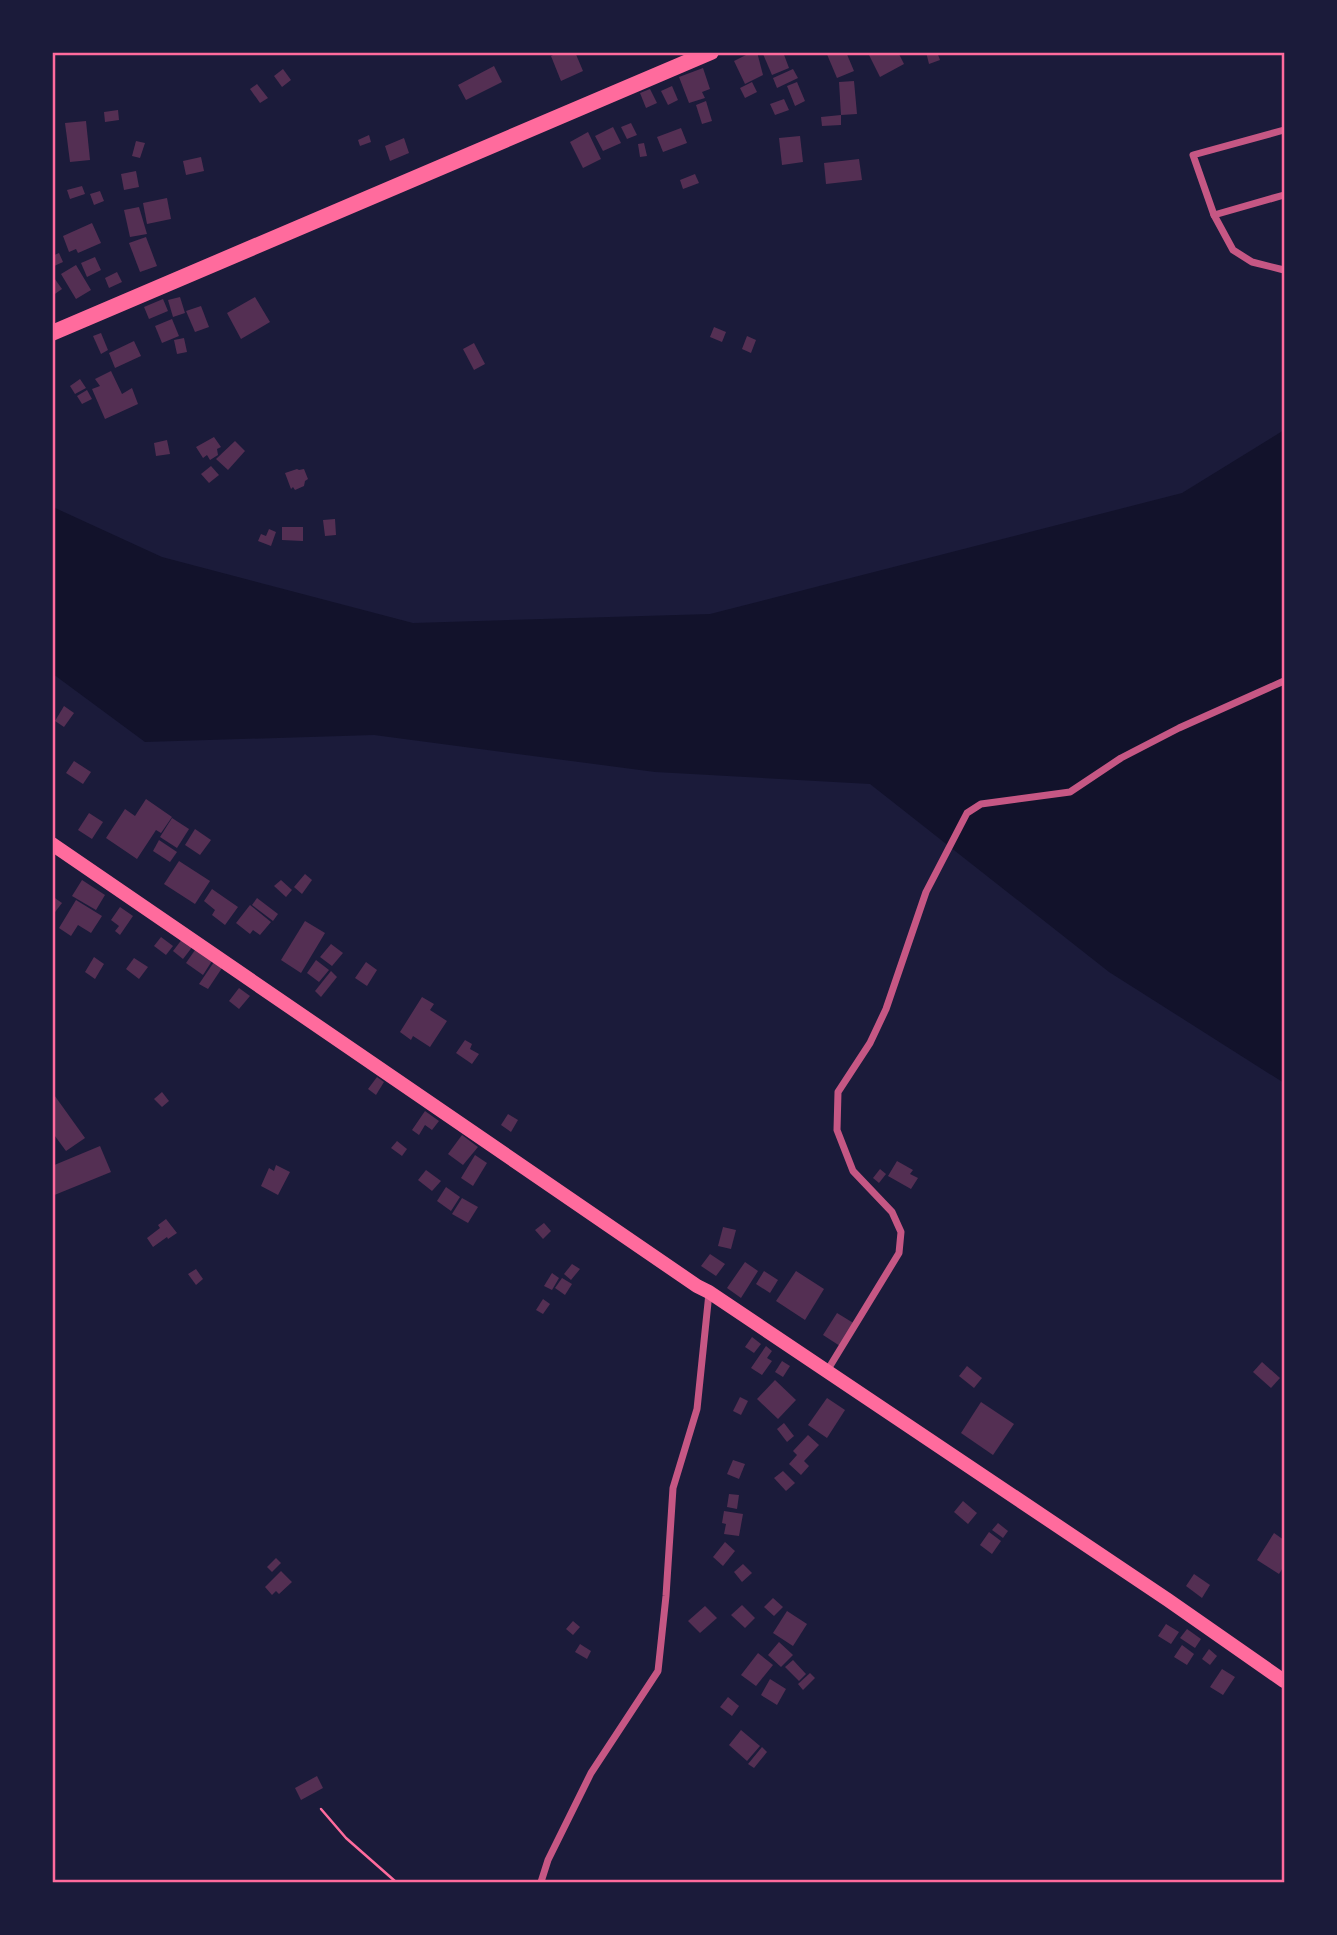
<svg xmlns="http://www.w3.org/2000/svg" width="1337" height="1935" font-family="Poppins,sans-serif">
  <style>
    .water { fill: #12122b }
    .building { fill: #542f53 }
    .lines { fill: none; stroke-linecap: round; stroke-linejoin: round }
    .path { stroke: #ff6b9d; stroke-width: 2.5 }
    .minor { stroke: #c65784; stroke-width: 7 }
    .secondary { stroke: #ff6b9d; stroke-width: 14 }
    .primary { stroke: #ff6b9d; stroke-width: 16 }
    .neatline { fill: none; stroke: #ff6b9d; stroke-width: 2.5 }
  </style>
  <rect width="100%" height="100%" fill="#1b1b3a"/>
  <polygon class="water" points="1284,430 1284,1083 1109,972 870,784 655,772 374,735 145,742 53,674 53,507 162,557 413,623 710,614 1182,493"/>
  <g class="building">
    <polygon points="559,52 575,52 583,71 561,81 551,56"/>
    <polygon points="752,52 757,52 763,75 745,84 734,61"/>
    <polygon points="767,52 783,52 789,68 772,75 763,54"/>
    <polygon points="826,52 846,52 854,71 837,78"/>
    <polygon points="873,52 898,52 904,64 880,77 869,55"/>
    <polygon points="926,52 937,52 940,60 929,64"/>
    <polygon points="494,66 502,82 466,100 458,85"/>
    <polygon points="703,68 710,89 702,92 705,98 689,103 679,77"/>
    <polygon points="283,69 291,80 282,87 274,76"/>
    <polygon points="793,69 798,78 777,88 773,78"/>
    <polygon points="854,81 857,114 841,115 839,82"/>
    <polygon points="752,82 757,92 745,98 740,88"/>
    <polygon points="797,82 805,101 795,106 787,86"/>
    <polygon points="257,84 268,98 260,103 250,89"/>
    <polygon points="672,86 678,100 668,105 661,91"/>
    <polygon points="650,89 657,103 646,108 640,93"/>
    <polygon points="784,99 789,110 775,115 770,104"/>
    <polygon points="706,101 712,121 702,124 696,105"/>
    <polygon points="118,110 119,120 105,122 104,112"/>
    <polygon points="841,115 841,125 822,126 821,117"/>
    <polygon points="86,121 90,160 70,162 65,123"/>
    <polygon points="631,123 637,135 627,139 621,127"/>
    <polygon points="613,127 621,143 603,151 595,136"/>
    <polygon points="681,128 687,143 663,152 657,137"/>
    <polygon points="588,132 601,159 583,168 570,142"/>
    <polygon points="369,135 371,142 360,146 358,140"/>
    <polygon points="800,136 803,162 782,165 779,138"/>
    <polygon points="404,138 409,153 390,161 385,146"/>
    <polygon points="136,141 145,143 140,158 132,156"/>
    <polygon points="644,143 647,156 640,157 638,144"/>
    <polygon points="201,157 204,171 186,175 183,161"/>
    <polygon points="859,159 862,180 826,184 824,163"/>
    <polygon points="136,171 139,187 124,190 121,174"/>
    <polygon points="695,174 699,183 683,189 680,180"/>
    <polygon points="82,186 85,194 70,199 67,190"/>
    <polygon points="100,191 104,201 94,205 90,194"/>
    <polygon points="167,198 171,219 147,224 143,203"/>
    <polygon points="139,207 147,234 130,237 124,210"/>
    <polygon points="92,223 101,243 78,253 76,249 69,252 63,236"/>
    <polygon points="146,237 157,266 140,272 129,243"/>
    <polygon points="59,253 63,262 52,267 52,256"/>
    <polygon points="95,257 101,270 87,277 81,263"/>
    <polygon points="76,265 91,290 76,299 61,274"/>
    <polygon points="117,272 122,282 109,288 105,278"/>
    <polygon points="52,275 62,289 52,296"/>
    <polygon points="180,297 185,313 173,317 168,300"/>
    <polygon points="255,297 270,322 241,339 227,313"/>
    <polygon points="163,299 168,311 149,319 144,307"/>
    <polygon points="201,306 209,327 195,332 186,311"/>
    <polygon points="172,319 179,336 162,343 155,326"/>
    <polygon points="714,327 726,332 722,342 710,337"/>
    <polygon points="101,333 108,350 101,354 93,336"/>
    <polygon points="747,336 756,340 751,353 742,349"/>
    <polygon points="184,338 187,352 177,354 174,340"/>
    <polygon points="134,341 141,356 115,368 109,353"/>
    <polygon points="474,343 485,364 474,370 463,349"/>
    <polygon points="111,371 122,394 132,388 138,404 105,419 92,389 100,386 95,379"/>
    <polygon points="80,379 86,388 75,394 70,386"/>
    <polygon points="87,390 92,399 82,404 77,396"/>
    <polygon points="214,437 221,447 217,449 218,455 210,460 207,455 203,458 196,447"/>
    <polygon points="167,440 170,454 156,456 154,443"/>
    <polygon points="235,441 245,451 228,470 216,459"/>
    <polygon points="211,466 219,475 209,483 201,474"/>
    <polygon points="297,469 299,470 304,469 308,479 305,481 304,486 295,490 293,487 291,489 285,473"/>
    <polygon points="335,519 336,535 325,536 323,520"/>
    <polygon points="282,527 303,527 303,541 282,540"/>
    <polygon points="269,529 276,532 271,546 258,541 261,534 266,536"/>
    <polygon points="64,706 74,713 64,727 55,721"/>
    <polygon points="74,761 91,772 83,784 66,773"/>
    <polygon points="146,799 172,817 161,833 156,830 137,859 106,838 125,809 135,816"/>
    <polygon points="89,813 103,822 92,839 78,830"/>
    <polygon points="172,818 189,829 177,848 160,837"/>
    <polygon points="195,829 211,840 200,855 185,845"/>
    <polygon points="159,840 177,852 170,862 153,851"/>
    <polygon points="179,861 210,881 195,904 164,884"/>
    <polygon points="305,874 312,880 302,894 294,887"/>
    <polygon points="82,880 105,895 96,910 72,896"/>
    <polygon points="281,880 292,890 286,897 274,886"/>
    <polygon points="212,889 238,907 225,925 212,915 215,910 204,901"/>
    <polygon points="52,896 62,903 52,916"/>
    <polygon points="257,898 278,914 273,921 252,905"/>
    <polygon points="76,900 102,916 91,933 78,925 71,936 59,928"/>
    <polygon points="250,905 271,922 260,935 253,930 250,934 236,923"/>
    <polygon points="120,907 133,916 120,935 115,931 119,926 111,920"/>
    <polygon points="305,921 325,933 301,973 281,960"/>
    <polygon points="161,937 173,946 166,955 154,946"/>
    <polygon points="183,938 193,946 183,959 173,951"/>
    <polygon points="331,944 343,953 332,966 320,957"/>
    <polygon points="195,950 212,961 203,975 186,963"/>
    <polygon points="94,957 104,964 95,979 85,972"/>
    <polygon points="134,958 148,967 139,979 126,969"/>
    <polygon points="316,960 329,970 319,982 307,973"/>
    <polygon points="214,962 222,968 208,989 199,984"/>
    <polygon points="366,962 377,970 367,986 355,978"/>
    <polygon points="331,971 337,977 321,997 315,991"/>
    <polygon points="239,988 250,996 239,1009 229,1001"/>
    <polygon points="422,997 434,1004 430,1010 447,1021 430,1047 413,1036 411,1040 400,1032"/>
    <polygon points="465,1040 472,1044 470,1049 479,1054 472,1064 456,1053"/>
    <polygon points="377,1077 384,1082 376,1095 368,1089"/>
    <polygon points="52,1092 85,1138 66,1151 52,1132"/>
    <polygon points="162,1092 169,1101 162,1107 154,1099"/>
    <polygon points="425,1111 439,1121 432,1130 425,1125 419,1135 412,1130"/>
    <polygon points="508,1114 518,1120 511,1132 501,1125"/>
    <polygon points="462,1135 478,1147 463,1165 448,1154"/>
    <polygon points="397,1141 407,1149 402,1156 391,1148"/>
    <polygon points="100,1146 111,1172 52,1196 52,1166"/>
    <polygon points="475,1155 487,1163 473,1186 461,1178"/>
    <polygon points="897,1161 913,1170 910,1174 918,1178 911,1189 888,1176"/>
    <polygon points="276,1165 290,1172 278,1195 261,1186 269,1168 274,1171"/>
    <polygon points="880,1169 886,1174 879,1183 873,1178"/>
    <polygon points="426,1170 441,1181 432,1191 418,1180"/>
    <polygon points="446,1187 460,1197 451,1211 437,1201"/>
    <polygon points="462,1198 478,1207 468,1223 452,1214"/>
    <polygon points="166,1219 177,1233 168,1239 167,1237 153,1247 147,1238 160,1228 158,1225"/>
    <polygon points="544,1223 551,1231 543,1239 535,1230"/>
    <polygon points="723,1227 736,1230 731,1249 718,1246"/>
    <polygon points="710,1254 725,1264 716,1276 701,1266"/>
    <polygon points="745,1262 758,1271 741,1298 727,1288"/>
    <polygon points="572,1264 580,1269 571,1280 564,1274"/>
    <polygon points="196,1269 203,1279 196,1285 188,1274"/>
    <polygon points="764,1271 778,1280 770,1293 756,1284"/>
    <polygon points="796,1271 824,1289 805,1320 776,1301"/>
    <polygon points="552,1273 559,1278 552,1290 544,1286"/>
    <polygon points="562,1278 572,1284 565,1295 555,1288"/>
    <polygon points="543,1299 550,1304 543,1314 536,1310"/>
    <polygon points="837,1313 855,1324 840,1346 823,1335"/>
    <polygon points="752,1337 761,1344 754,1353 745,1347"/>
    <polygon points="766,1346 772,1351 767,1358 772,1361 762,1375 751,1368"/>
    <polygon points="782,1361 790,1366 783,1377 775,1372"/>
    <polygon points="1262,1362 1280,1378 1271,1388 1253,1372"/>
    <polygon points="967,1366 982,1378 974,1388 959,1376"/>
    <polygon points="775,1380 796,1400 778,1419 757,1399"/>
    <polygon points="740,1397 748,1401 741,1415 733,1411"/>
    <polygon points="827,1398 845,1410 827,1438 808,1425"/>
    <polygon points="981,1402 1014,1424 993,1455 961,1433"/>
    <polygon points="784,1423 794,1436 787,1442 777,1429"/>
    <polygon points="808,1435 819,1445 804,1461 809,1466 801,1475 789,1464 797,1455 793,1451"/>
    <polygon points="733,1460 745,1464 739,1479 727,1474"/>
    <polygon points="783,1471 795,1483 786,1491 774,1478"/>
    <polygon points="729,1494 739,1495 737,1509 727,1507"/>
    <polygon points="963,1501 977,1513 968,1524 954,1512"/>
    <polygon points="724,1511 743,1514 739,1536 724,1534 726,1524 722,1523"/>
    <polygon points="998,1523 1008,1531 1003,1538 992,1530"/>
    <polygon points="989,1532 1001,1541 992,1554 980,1545"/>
    <polygon points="1274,1533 1284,1540 1284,1566 1279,1574 1257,1560"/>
    <polygon points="725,1542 735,1551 723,1566 713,1557"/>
    <polygon points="276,1558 281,1563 272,1572 267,1567"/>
    <polygon points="743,1564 752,1573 742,1582 734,1572"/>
    <polygon points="281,1571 292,1582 279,1594 276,1591 272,1595 265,1587"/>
    <polygon points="1194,1574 1210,1585 1202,1598 1186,1586"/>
    <polygon points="773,1598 783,1607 774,1616 764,1607"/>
    <polygon points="742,1605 755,1618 745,1628 731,1615"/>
    <polygon points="705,1606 717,1618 700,1633 688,1621"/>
    <polygon points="787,1611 807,1624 793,1646 773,1633"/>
    <polygon points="573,1621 580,1627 573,1635 566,1629"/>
    <polygon points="1166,1624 1179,1632 1171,1644 1158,1636"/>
    <polygon points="1187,1629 1201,1639 1195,1648 1180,1638"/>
    <polygon points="779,1642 793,1655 781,1667 768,1655"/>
    <polygon points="580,1644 591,1651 587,1659 575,1652"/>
    <polygon points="1182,1645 1194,1654 1187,1665 1174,1657"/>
    <polygon points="1209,1649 1217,1656 1210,1665 1202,1659"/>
    <polygon points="758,1653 773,1665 756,1686 741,1675"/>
    <polygon points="793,1660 806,1674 799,1681 785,1667"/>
    <polygon points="1222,1669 1235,1677 1223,1695 1210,1687"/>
    <polygon points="810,1673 815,1678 803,1690 798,1684"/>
    <polygon points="770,1679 786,1689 777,1705 761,1695"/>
    <polygon points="728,1697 739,1706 732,1716 720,1707"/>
    <polygon points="741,1730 760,1746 747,1761 729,1745"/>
    <polygon points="762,1747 767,1752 754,1768 748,1764"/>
    <polygon points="317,1776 323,1788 301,1800 295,1788"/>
  </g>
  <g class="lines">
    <polyline class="path" points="321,1809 346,1838 396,1882"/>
    <g class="minor">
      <polyline points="1284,130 1193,155 1214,215 1233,250 1252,262 1284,270"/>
      <polyline points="1214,215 1284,195"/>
      <polyline points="827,1371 899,1253 901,1232 892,1212 853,1171 837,1130 838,1092 870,1043 886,1009 926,892 967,813 981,804 1070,792 1121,758 1179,728 1284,681"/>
      <polyline points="541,1882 548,1860 591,1773 658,1671 666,1596 673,1488 697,1409 709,1293"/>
    </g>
    <polyline class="secondary" points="52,844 697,1286 709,1292 1168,1600 1284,1681"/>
    <polyline class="primary" points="52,333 711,52"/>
  </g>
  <rect width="1337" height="1935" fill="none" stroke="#1b1b3a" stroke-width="108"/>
  <rect x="54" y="54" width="1229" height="1827" class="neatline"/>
</svg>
